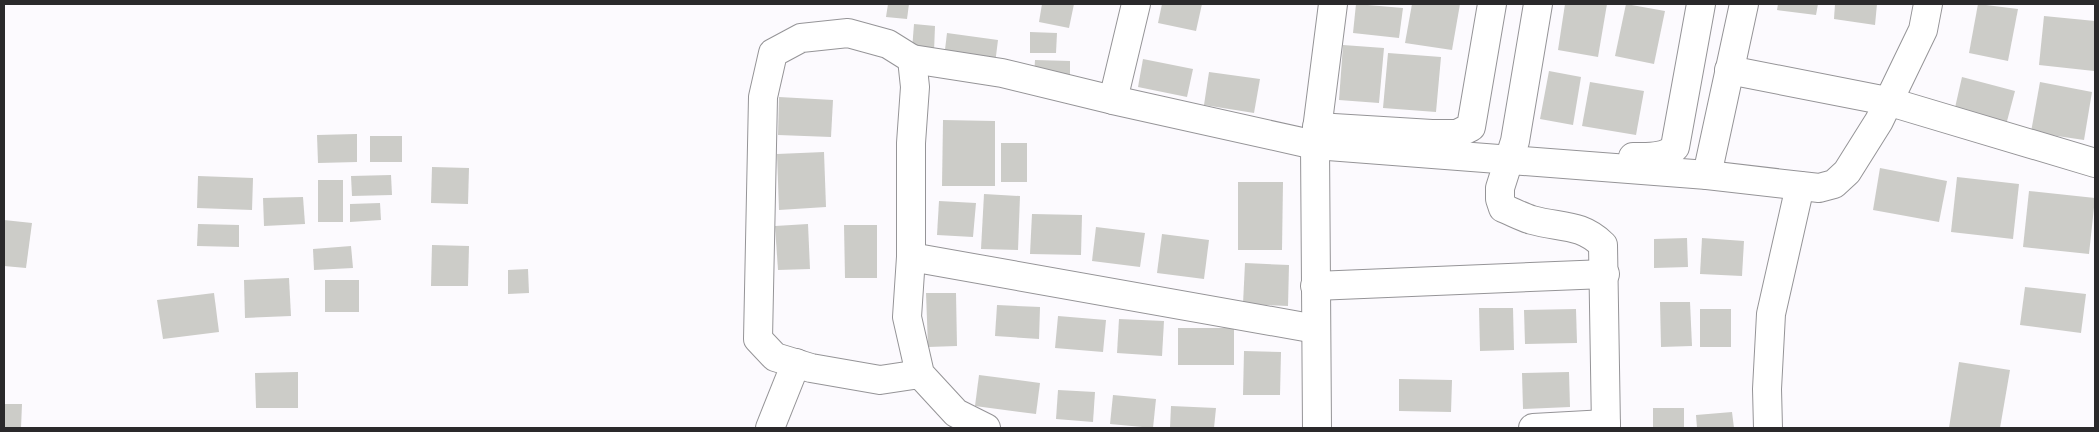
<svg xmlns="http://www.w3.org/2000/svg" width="2099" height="432" font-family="'DejaVu Sans',sans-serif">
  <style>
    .building { fill: #ccccc8 }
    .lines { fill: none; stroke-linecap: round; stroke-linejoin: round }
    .street-casing { stroke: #959497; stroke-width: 30 }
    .street { stroke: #fff; stroke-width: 28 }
  </style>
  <rect width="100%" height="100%" fill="#fcfafe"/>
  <g class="building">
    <polygon points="888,4 909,4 907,19 886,17"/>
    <polygon points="1042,4 1074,4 1069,28 1039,22"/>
    <polygon points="1162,4 1202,4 1196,31 1158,23"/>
    <polygon points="1356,4 1403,8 1399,38 1353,33"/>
    <polygon points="1412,4 1460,4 1452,50 1405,43"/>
    <polygon points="1565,4 1607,4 1598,57 1558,50"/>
    <polygon points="1626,4 1665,11 1654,64 1615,56"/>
    <polygon points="1778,4 1818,4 1816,15 1777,10"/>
    <polygon points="1835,4 1877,4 1875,25 1834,19"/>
    <polygon points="1978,4 2018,9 2008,61 1969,53"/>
    <polygon points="2044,16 2095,21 2094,71 2039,65"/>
    <polygon points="914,24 935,26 934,52 912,50"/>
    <polygon points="1030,32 1057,33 1056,53 1030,53"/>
    <polygon points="947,33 998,40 995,64 944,58"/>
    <polygon points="1343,45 1384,48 1379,103 1339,100"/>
    <polygon points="1388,53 1441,57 1436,112 1383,108"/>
    <polygon points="1143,59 1193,69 1187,97 1138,87"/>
    <polygon points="1035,60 1070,61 1070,77 1034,76"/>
    <polygon points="1549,71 1581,77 1573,125 1540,119"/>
    <polygon points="1209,72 1260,79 1254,113 1204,105"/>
    <polygon points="1962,77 2015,91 2006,125 1954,112"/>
    <polygon points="1590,82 1644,91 1636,135 1582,126"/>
    <polygon points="2040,82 2092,92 2084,140 2031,132"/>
    <polygon points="779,97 833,100 831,137 778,135"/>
    <polygon points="943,120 995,121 995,186 942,186"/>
    <polygon points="357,134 357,162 318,163 317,135"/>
    <rect x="370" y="136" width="32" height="26"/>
    <rect x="1001" y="143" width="26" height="39"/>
    <polygon points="824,152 826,207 779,210 777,154"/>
    <polygon points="432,167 469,168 468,204 431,203"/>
    <polygon points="1880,168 1947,181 1939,222 1873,210"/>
    <polygon points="391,175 392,195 352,196 351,176"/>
    <polygon points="198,176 253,178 252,210 197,208"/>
    <polygon points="1957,177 2019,184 2013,239 1951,232"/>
    <rect x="318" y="180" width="25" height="42"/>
    <polygon points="1238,182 1283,182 1282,250 1238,250"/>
    <polygon points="2029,191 2095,198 2089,254 2023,247"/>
    <polygon points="984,194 1020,196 1018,250 981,249"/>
    <polygon points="303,197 305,224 264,226 263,198"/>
    <polygon points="939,201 976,203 973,237 937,235"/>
    <polygon points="380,203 381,220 350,222 350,204"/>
    <polygon points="1032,214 1082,215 1081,255 1030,254"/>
    <polygon points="4,220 32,223 26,268 4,266"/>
    <polygon points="198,224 239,225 239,247 197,246"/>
    <polygon points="808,224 810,269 778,270 775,226"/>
    <polygon points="844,225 877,225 877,278 845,278"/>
    <polygon points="1096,227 1145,233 1140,267 1092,261"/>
    <polygon points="1162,234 1209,240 1204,279 1157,273"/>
    <polygon points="1687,238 1688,267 1654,268 1654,239"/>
    <polygon points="1702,238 1744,241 1742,276 1700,274"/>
    <polygon points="432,245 469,246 468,286 431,286"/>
    <polygon points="351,246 353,268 314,270 313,249"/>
    <polygon points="1245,263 1289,265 1288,306 1243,304"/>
    <polygon points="528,269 529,293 508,294 508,270"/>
    <polygon points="289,278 291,316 245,318 244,280"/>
    <rect x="325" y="280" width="34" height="32"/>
    <polygon points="2025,287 2086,294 2081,333 2020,325"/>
    <polygon points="214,293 219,332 163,339 157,300"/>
    <polygon points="926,293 956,293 957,346 928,347"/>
    <polygon points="1660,302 1690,302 1692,346 1661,347"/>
    <polygon points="997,305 1040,307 1039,339 995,336"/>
    <polygon points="1479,308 1513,308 1514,350 1480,351"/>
    <polygon points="1576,309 1577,343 1525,344 1524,310"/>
    <rect x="1700" y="309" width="31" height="38"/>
    <polygon points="1058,316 1106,320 1103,352 1055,348"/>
    <polygon points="1119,319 1164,321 1162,356 1117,353"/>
    <rect x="1178" y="328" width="56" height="37"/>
    <polygon points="1244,351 1281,352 1280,395 1243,395"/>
    <polygon points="1959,362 2010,370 2000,428 1949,428"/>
    <polygon points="298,372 298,408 256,408 255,373"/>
    <polygon points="1569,372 1570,407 1523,409 1522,373"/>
    <polygon points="979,375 1040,383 1036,414 975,406"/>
    <polygon points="1399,379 1452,380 1451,412 1399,411"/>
    <polygon points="1058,390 1095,392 1093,422 1056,419"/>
    <polygon points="1113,395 1156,399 1153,428 1110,424"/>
    <polygon points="4,404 22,404 21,428 4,428"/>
    <polygon points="1171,406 1216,408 1214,428 1170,428"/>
    <rect x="1653" y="408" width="31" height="20"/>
    <polygon points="1732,412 1734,428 1697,428 1696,415"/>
  </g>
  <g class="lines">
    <g class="street-casing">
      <g id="street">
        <path d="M1538,4L1515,141L1500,188V199L1503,208C1513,212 1522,217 1532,220C1560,228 1581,223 1603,245L1606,428"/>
        <polyline points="912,59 1002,73 1113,100 1136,4"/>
        <polyline points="1729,70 1887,101 2095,163"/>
        <polyline points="1113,100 1315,145 1707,175 1819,188 1834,184 1847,172 1879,121 1923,30 1928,4"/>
        <polyline points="1317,127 1432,134 1457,134 1471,127 1492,4"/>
        <path d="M1633,157C1646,157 1666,159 1675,147L1701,4"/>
        <polyline points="1707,175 1744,4"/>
        <polyline points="911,257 1316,329"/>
        <polyline points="1315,286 1605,274"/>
        <polyline points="920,374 880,380 811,368 775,357 758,339 763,97 773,53 801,38 848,33 888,44 912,59 915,87 911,143 911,257 907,317 920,374 956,413 986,428"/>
        <polyline points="770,428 796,363"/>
        <polyline points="1317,428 1315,145 1333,4"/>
        <polyline points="1533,428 1606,424"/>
        <polyline points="1768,428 1767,389 1771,314 1800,186"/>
      </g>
    </g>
    <use href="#street" class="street"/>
  </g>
  <rect width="2099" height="432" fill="none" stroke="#2a292b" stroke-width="10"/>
</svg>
